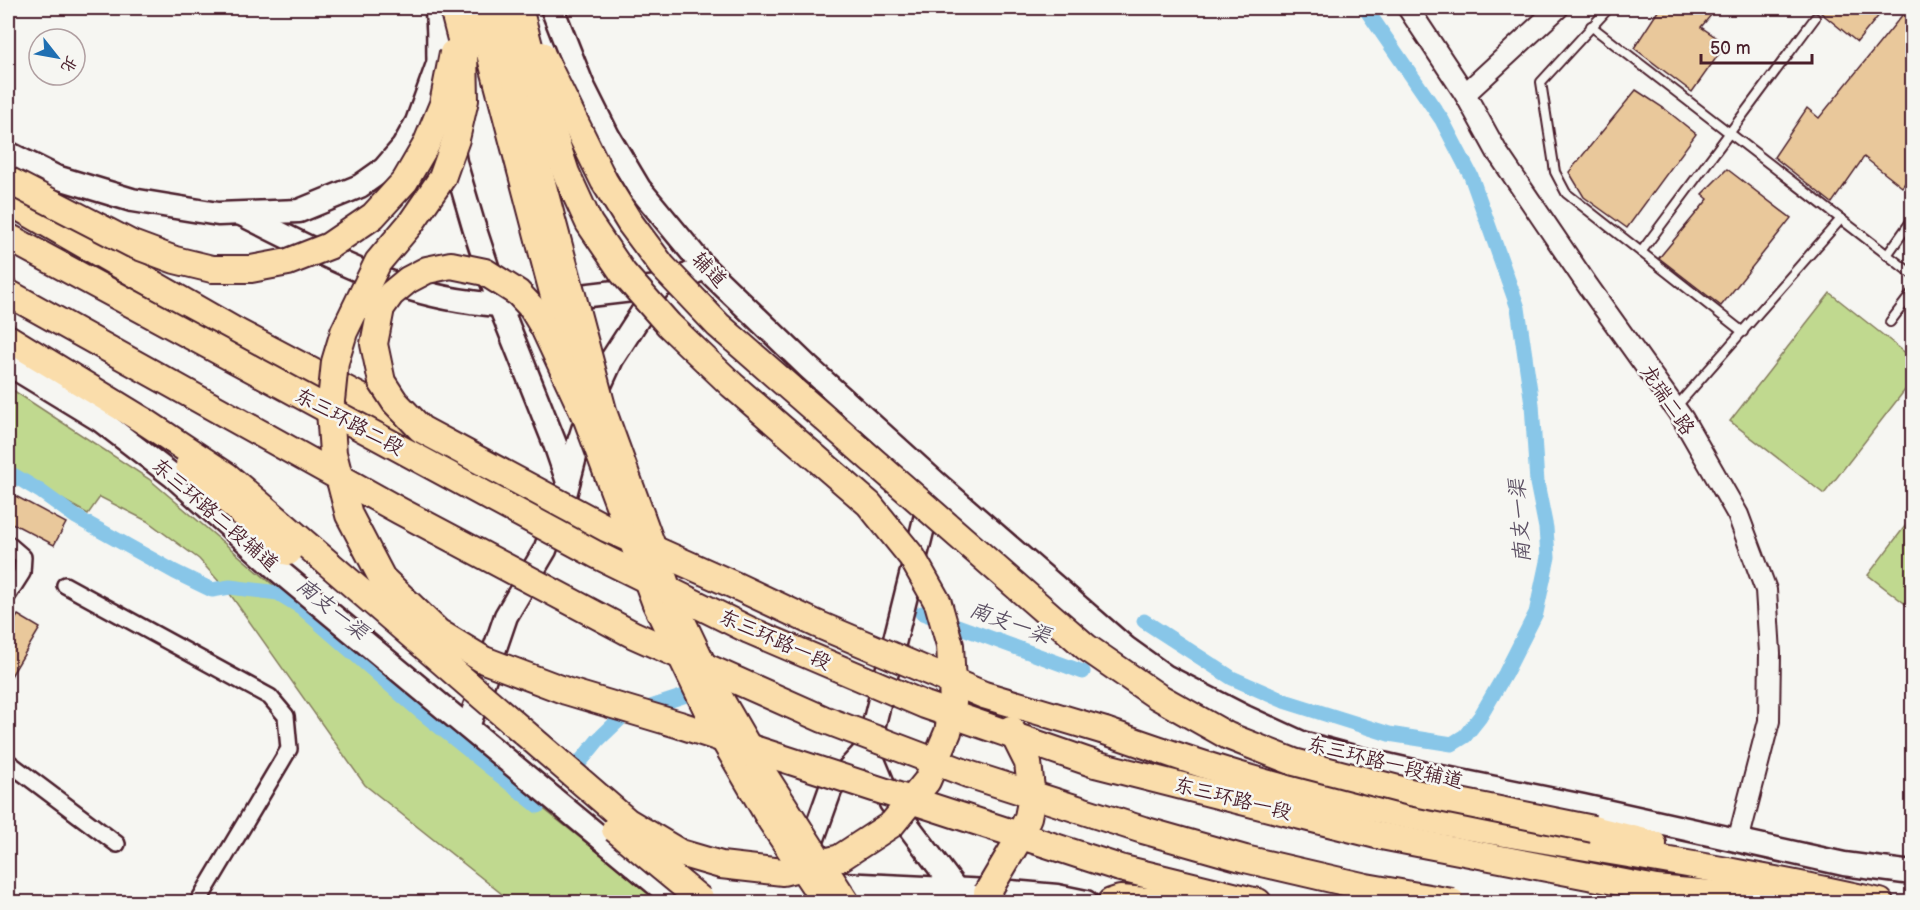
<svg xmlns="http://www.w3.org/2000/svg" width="1920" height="910" font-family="'Balsamiq Sans','LXGW WenKai TC',sans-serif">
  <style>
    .green { fill: #c0d98f; stroke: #857c5d; stroke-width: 1.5 }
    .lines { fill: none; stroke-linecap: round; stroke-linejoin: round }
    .canal { stroke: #88c6e8; stroke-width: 15 }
    .building { fill: #e9c89b; stroke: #4a1f2b; stroke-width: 1.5 }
    .service-casing { stroke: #4a1f2b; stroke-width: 12 }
    .minor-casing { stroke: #4a1f2b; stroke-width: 20 }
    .tertiary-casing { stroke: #4a1f2b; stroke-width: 24 }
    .secondary-casing { stroke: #4a1f2b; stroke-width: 27 }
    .trunk-casing { stroke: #4a1f2b; stroke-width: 30 }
    .service { stroke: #f6f6f2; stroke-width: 8 }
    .minor { stroke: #f6f6f2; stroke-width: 15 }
    .tertiary { stroke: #f6f6f2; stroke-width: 20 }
    .secondary { stroke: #f6f6f2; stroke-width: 22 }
    .trunk { stroke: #faddab; stroke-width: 26 }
    .primary-bridge-casing { stroke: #4a1f2b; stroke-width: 28; stroke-linecap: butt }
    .trunk-bridge-casing { stroke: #4a1f2b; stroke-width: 30; stroke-linecap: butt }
    .primary-bridge { stroke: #faddab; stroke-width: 24 }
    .trunk-bridge { stroke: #faddab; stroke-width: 26 }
    .labels { text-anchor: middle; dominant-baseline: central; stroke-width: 5; stroke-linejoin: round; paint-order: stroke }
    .street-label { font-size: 20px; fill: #4a1f2b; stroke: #f6f6f2 }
    .water-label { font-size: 21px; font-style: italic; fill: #5d5164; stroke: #f6f6f2 }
  </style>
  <rect width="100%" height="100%" fill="#f6f6f2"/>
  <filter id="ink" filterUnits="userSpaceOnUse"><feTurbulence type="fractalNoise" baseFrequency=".0167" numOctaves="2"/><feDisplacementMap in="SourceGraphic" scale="12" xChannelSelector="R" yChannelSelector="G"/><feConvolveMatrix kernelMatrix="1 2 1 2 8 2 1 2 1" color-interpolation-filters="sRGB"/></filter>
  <g filter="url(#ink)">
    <g class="green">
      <polygon points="1830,293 1912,358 1912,381 1824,494 1730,421"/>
      <polygon points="8,387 149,479 433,721 661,902 512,902 365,785 230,594 199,559 147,521 100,497 88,514 8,469"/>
      <polygon points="1912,517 1912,609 1868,575"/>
    </g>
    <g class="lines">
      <g class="canal">
        <polyline points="8,472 40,491 76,517 175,572 212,590 230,587 278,593 301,607 421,712 538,806"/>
        <polyline points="922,613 1083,672"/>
        <polyline points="1144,621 1232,678 1284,701 1389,734 1452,744 1465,736 1480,717 1505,674 1536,613 1548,557 1546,528 1537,483 1532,404 1518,308 1471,176 1442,120 1365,8"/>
        <polyline points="580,762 598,740 623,716 702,690"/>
      </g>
    </g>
    <g class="building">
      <polygon points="1660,8 1717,8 1701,27 1726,44 1692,92 1634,48"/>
      <polygon points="1815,8 1885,8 1857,42"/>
      <polygon points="1908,8 1912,8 1912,174 1902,187 1864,157 1832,203 1774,157 1807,108 1819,118"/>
      <polygon points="1636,90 1665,109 1696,134 1627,228 1584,197 1569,172"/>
      <polygon points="1727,169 1791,218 1721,306 1659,258 1708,199 1702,194"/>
      <polygon points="8,492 66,523 54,545 8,521"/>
      <polygon points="18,615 40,628 8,681 8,632"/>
    </g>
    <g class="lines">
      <g class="service-casing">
        <g id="service">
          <polyline points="1609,8 1541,82 1555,172 1566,193 1743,332"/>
          <polyline points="1591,26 1912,274"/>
          <polyline points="1641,252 1815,18"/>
          <polyline points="1887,255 1912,220"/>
          <polyline points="1890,322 1912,293"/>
          <polyline points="1676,407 1841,219"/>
        </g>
      </g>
      <g class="minor-casing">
        <g id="minor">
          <polyline points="8,544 23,557 22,573 8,595"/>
          <polyline points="65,585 270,697 286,716 289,749 198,902"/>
          <polyline points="8,762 117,844"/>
        </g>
      </g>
      <g class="tertiary-casing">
        <g id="tertiary">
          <polyline points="1408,8 1465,94 1497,152 1588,286 1683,419 1738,515 1766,590 1770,653 1769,721 1738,841"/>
          <polyline points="1465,94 1558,8"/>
        </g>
      </g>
      <g class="secondary-casing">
        <g id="secondary">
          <path d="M436,8C441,31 436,54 440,78"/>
          <polyline points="552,8 582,84 608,136 639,188 705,268 808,367 935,482 1126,648 1165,676 1245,717 1302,743 1365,760 1431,775 1583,806 1844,864 1912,873"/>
          <polyline points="452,143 455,162 474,227 500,306 555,444 568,482"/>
          <polyline points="8,153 56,177 132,200 218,214 299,211 360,186 384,169 403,147 417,122 438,64"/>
          <path d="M243,215C316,251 390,292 471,302C486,304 499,306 513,304"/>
          <polyline points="555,299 658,287 705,268"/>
          <polyline points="8,364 100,420 173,476 279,571 678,902"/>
          <polyline points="468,727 506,616 545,550 565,495 578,445 591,405 612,359 658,288"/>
          <polyline points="868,748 891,803 961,896"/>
          <polyline points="806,858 831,788 868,748 931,495"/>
          <polyline points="820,883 1011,892 1057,896 1086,902"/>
        </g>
      </g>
      <g class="trunk-casing">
        <g id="trunk">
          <polyline points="8,201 237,332 415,426"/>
          <polyline points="8,338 144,421"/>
          <path d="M1105,731C1171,754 1237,777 1304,793C1495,838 1690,858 1880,902"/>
          <polyline points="1095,764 1376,835 1656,889 1800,902"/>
          <polyline points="1593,829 1653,844"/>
          <polyline points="1120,868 1258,902"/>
          <polyline points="1111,902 1120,899 1163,902"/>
        </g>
      </g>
      <use href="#service" class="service"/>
      <use href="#minor" class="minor"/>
      <use href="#tertiary" class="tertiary"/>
      <use href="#secondary" class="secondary"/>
      <use href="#trunk" class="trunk"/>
      <g class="primary-bridge-casing">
        <g id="primary-bridge">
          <polyline points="477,8 584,414 655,604 709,716 770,821 824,902"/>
          <polyline points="494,8 523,108 605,414 672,598 715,688 766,776 847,902"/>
        </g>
      </g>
      <g class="trunk-bridge-casing">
        <g id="trunk-bridge">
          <polyline points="453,8 464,51 465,100 456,139 442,178 411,223 378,262 344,332 335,362 330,411 333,453 349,515 382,578 438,632 484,660 566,691 680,725 1120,868"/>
          <polyline points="542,55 604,181 630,223 662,266 718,325 1086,647 1157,696 1228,736 1294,762 1410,792 1593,829"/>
          <polyline points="8,180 132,244 175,260 212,269 251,269 288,262 329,246 373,216 405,181 426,145 443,104 453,53"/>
          <polyline points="8,237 597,555 749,630 925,705 1095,764"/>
          <polyline points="8,293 400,511 634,635 823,719 968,774 1143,830 1245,859 1366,887 1452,902"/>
          <polyline points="584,414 544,328 532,308 518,293 485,272 451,265 427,270 408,280 391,294 381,308 374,344 382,382 395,402 421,429 606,528 734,585 817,624 984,695 1105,731"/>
          <polyline points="144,421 227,476 628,822 680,853 721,865 783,872 840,858 892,824 927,781 948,732 953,703 950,645 938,603 912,557 869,504 732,385 669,325 623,273 589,223 566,173 548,118 519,8"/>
          <polyline points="189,465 213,488 288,552"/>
          <polyline points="615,829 701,900"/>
          <polyline points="987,893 1016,844 1028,817 1032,797 1028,763 1011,729"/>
        </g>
      </g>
      <use href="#primary-bridge" class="primary-bridge"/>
      <use href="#trunk-bridge" class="trunk-bridge"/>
    </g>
  </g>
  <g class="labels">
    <g class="street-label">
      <text transform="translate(709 270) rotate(46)">辅道</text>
      <text transform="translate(1667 400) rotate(56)">龙瑞二路</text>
      <text transform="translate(349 422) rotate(28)">东三环路二段</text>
      <text transform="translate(215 515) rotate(41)">东三环路二段辅道</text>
      <text transform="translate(775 640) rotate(24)">东三环路一段</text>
      <text transform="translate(1385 763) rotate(14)">东三环路一段辅道</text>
      <text transform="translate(1233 799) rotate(14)">东三环路一段</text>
    </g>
    <g class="water-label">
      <text transform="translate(1520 521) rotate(-94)">南支一渠</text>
      <text transform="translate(332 609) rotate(39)">南支一渠</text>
      <text transform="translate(1010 623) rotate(20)">南支一渠</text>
    </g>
  </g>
  <rect width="1920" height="910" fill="none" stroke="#f6f6f2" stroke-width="30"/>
  <rect x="15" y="15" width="1890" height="880" fill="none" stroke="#4a1f2b" stroke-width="2" filter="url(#ink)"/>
  <g transform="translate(57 57) rotate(121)"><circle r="28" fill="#f6f6f2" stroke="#b1a0a2" stroke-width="1.5"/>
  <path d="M0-4.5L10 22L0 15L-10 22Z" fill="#1f6fb2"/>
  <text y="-9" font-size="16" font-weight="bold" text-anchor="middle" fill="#4a1f2b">北</text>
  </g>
  <path d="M1701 54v9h111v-9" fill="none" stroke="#4a1f2b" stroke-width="3"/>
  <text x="1710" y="54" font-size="18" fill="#4a1f2b" stroke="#f6f6f2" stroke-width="4.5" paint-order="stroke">50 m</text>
</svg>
